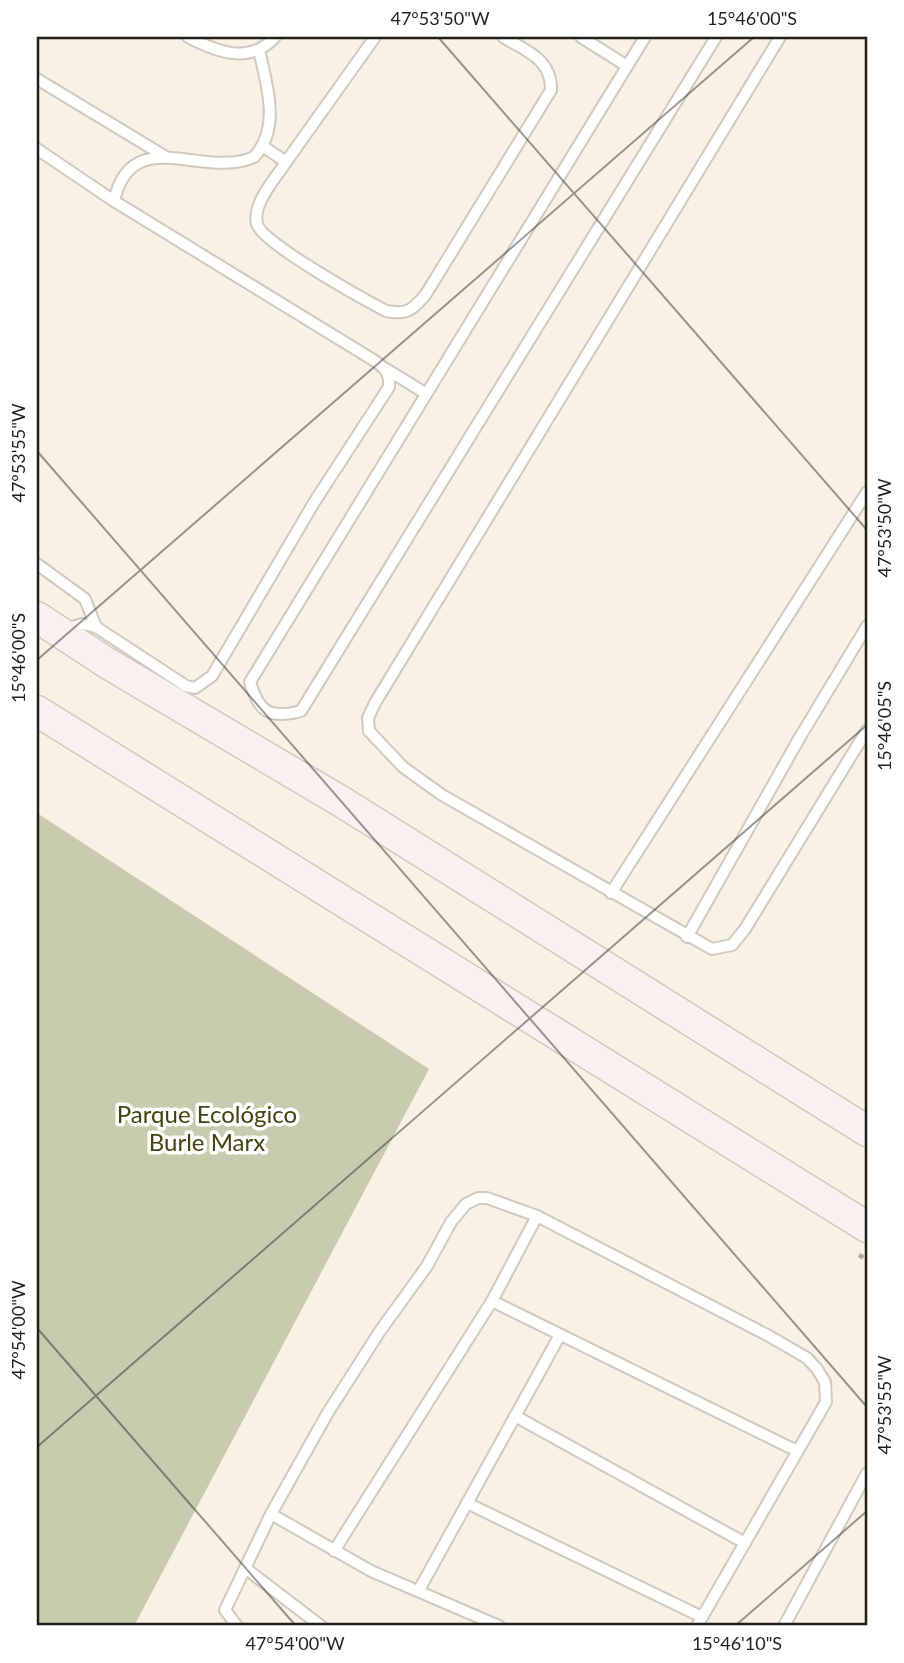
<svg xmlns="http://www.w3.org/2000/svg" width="904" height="1663" font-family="Lato,sans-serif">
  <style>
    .green { fill: #c8cbae }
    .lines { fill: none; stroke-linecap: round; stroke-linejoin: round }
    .lane-casing { stroke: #d1c9be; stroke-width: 14 }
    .secondary-casing { stroke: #d1c9be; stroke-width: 33 }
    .path { stroke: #aea79e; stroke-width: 4.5; stroke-dasharray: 5 3.5; stroke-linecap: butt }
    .lane { stroke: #fff; stroke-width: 10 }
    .secondary { stroke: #f9f0ef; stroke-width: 30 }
    .ticks { fill: none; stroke: #221f1b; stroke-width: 2; stroke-opacity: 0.45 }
    .labels { text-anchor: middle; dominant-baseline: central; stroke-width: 7; stroke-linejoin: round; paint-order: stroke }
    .park-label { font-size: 24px; fill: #424310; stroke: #fff }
    .neatline { fill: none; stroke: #221f1b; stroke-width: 2.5 }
    .ticks-label { font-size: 18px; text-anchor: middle; fill: #221f1b }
  </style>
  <rect width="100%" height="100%" fill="#faf1e5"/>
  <polygon class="green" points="37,813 429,1069 134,1626 37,1626"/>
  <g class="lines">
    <g class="lane-casing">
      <g id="lane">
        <path d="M188,37C217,52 250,65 275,37"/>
        <polyline points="581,37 627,66"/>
        <path d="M645,37L250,682C259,713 270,719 301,711L716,37"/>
        <polyline points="780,37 375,703 368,718 369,731 403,767 442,795 712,949 732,945 745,929 867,730"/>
        <polyline points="37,79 166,157"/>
        <polyline points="264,147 286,162 375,37"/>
        <path d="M37,149L114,201L375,361C386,369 390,373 389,387L315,501L212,676L195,688L186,686L96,627L83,624L64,629"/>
        <path d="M286,162C276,178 252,203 257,224C262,243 365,300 386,311C407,315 413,310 426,294L551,90C552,59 526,51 503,37"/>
        <path d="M114,201C132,122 204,180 254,157C281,128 267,86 259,50"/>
        <polyline points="386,369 425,393"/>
        <polyline points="37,564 85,599 96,627"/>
        <polyline points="611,893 867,492"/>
        <polyline points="687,937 800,737 867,626"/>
        <polyline points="492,1301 797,1451"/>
        <polyline points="515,1416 745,1543"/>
        <polyline points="467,1503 702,1617"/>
        <polyline points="271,1514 371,1571 499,1626"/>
        <polyline points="334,1551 492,1301 537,1216"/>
        <polyline points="245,1568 321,1626"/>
        <polyline points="419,1590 560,1335"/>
        <polyline points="237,1626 225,1610 271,1514 327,1414 380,1331 427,1266 451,1222 466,1204 478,1198 487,1198 537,1216 769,1336 807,1358 817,1369 825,1382 826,1402 697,1626"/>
        <polyline points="784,1626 867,1473"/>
      </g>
    </g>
    <g class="secondary-casing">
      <g id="secondary">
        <polyline points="37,617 107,663 342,802 867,1131"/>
        <polyline points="37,711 867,1227"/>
      </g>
    </g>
    <polyline class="path" points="859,1255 867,1260"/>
    <use href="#lane" class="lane"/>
    <use href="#secondary" class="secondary"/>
  </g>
  <path class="ticks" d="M438,37L867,530M37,451L867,1407M37,660L754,37M37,1328L296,1626M37,1447L867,725M735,1626L867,1511"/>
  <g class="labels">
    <g class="park-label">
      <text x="207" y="1113">Parque Ecológico<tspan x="207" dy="28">Burle Marx</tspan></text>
    </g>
  </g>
  <rect width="904" height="1663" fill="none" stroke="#ffffff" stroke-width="77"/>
  <rect x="38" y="38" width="828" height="1586" class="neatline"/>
  <g class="ticks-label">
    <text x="440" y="25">47°53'50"W</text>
    <text x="752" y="25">15°46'00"S</text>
    <text transform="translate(19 453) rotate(-90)" y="6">47°53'55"W</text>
    <text transform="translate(885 528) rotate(-90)" y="6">47°53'50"W</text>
    <text transform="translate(19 658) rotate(-90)" y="6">15°46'00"S</text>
    <text transform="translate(885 726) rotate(-90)" y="6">15°46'05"S</text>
    <text transform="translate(19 1330) rotate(-90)" y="6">47°54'00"W</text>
    <text transform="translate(885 1405) rotate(-90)" y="6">47°53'55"W</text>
    <text x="295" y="1650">47°54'00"W</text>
    <text x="737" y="1650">15°46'10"S</text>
  </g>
</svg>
